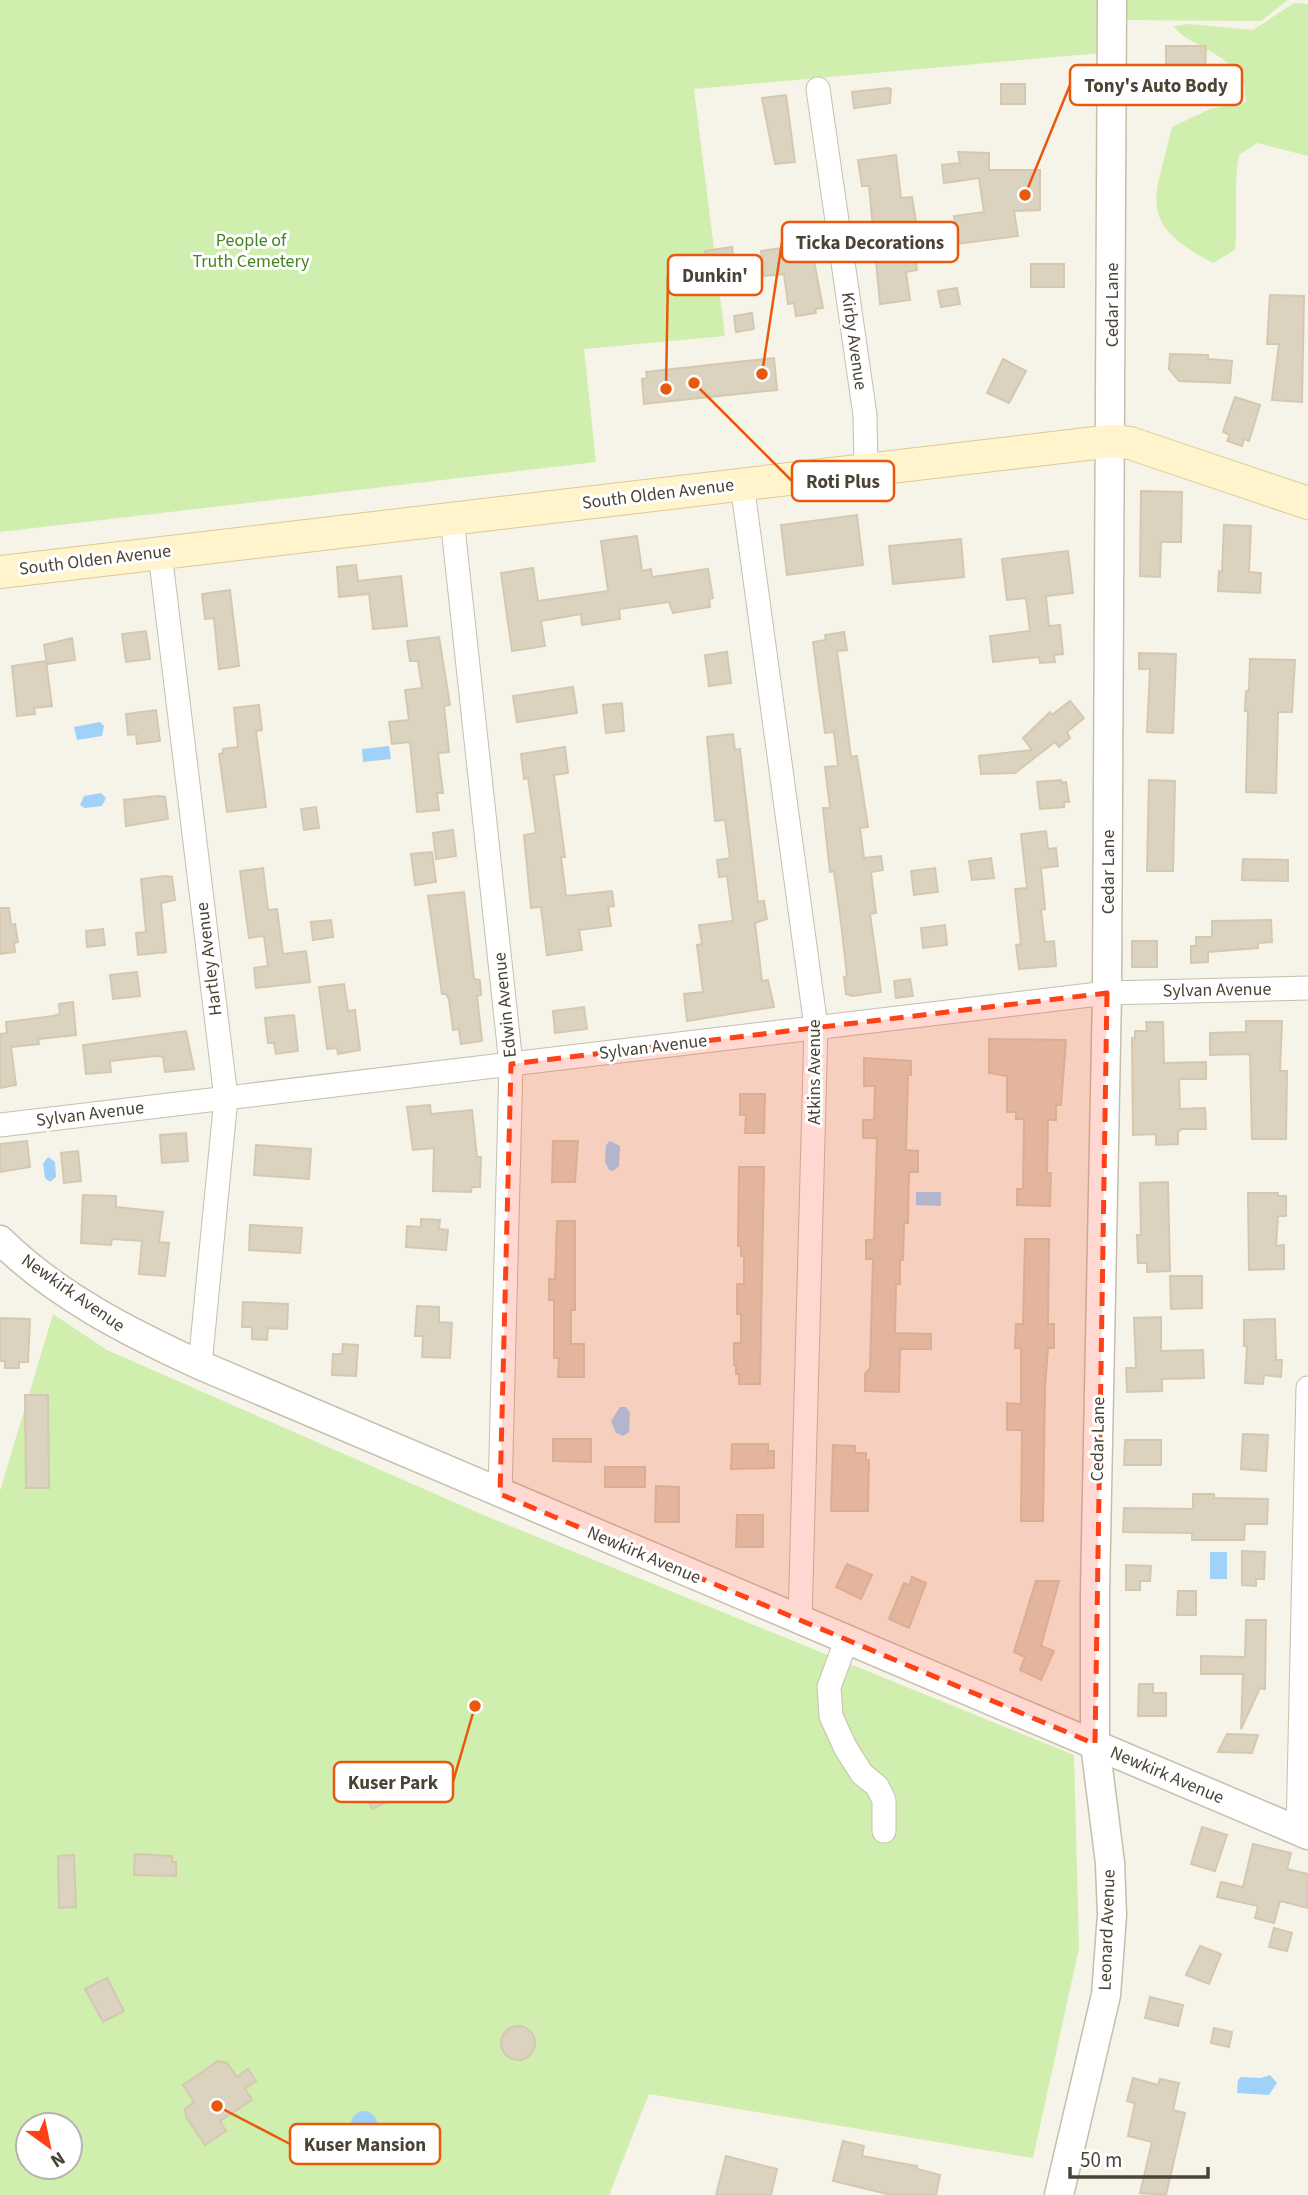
<svg xmlns="http://www.w3.org/2000/svg" width="1308" height="2195" font-family="'Source Sans 3',sans-serif">
  <style>
    .green { fill: #d0efae; fill-rule: evenodd }
    .water { fill: #a0d2f9 }
    .building { fill: #dcd2c0; stroke: #d5c8af; stroke-width: 2 }
    .lines { fill: none; stroke-linecap: round; stroke-linejoin: round }
    .minor-casing { stroke: #c6bead; stroke-width: 25 }
    .tertiary-casing { stroke: #c6bead; stroke-width: 31 }
    .secondary-casing { stroke: #dbca94; stroke-width: 34 }
    .minor { stroke: #fff; stroke-width: 23 }
    .tertiary { stroke: #fff; stroke-width: 28 }
    .secondary { stroke: #fff4cb; stroke-width: 32 }
    .marked { fill: #ff4118; fill-opacity: 0.2; stroke: #ff4118; stroke-width: 5; stroke-dasharray: 14 9; stroke-linejoin: round }
    .labels { text-anchor: middle; dominant-baseline: central; stroke-width: 6; stroke-linejoin: round; paint-order: stroke }
    .park-label { font-size: 18px; fill: #448521; stroke: #fff }
    .street-label { font-size: 18px; fill: #4b4436; stroke: #fff }
    .leader { fill: none; stroke: #e8590c; stroke-width: 2.5 }
    .callout-dot { fill: #e8590c; stroke: #fff; stroke-width: 2.5 }
    .callout { fill: #fff; stroke: #e8590c; stroke-width: 2.5 }
    .callout-label { font-size: 19px; text-anchor: middle; font-weight: bold; fill: #4b4436 }
  </style>
  <rect width="100%" height="100%" fill="#f6f3e9"/>
  <g class="green">
    <polygon points="0,0 1288,0 1261,21 1113,20 1112,52 694,89 725,336 584,349 596,462 0,532"/>
    <path d="M1294,3L1308,4V156L1257,143L1239,155C1233,187 1238,218 1235,250L1213,263C1135,221 1155,201 1172,127L1210,109L1246,102C1245,94 1245,81 1240,75C1224,52 1182,42 1174,26L1189,24L1253,30Z"/>
    <path d="M53,1314L107,1350L481,1514L1074,1755L1079,1948L1033,2158L649,2094L609,2195H0V1491ZM28,2125H70V2167H28Z"/>
  </g>
  <g class="water">
    <polygon points="100,722 104,726 102,736 77,740 74,727"/>
    <polygon points="389,746 391,759 363,762 362,749"/>
    <polygon points="101,793 106,798 102,806 85,808 80,805 84,796"/>
    <polygon points="610,1141 620,1146 619,1166 613,1171 609,1170 605,1162 606,1145"/>
    <polygon points="48,1157 55,1162 56,1177 50,1182 45,1178 43,1164"/>
    <polygon points="916,1192 941,1192 941,1206 916,1205"/>
    <polygon points="620,1407 626,1407 630,1413 629,1432 623,1436 616,1433 611,1421"/>
    <rect x="1210" y="1552" width="17" height="27"/>
    <polygon points="1270,2075 1277,2083 1269,2095 1237,2093 1238,2080 1241,2077 1261,2078"/>
    <circle cx="364" cy="2124" r="13"/>
  </g>
  <g class="building">
    <polygon points="1166,46 1206,46 1205,73 1166,73"/>
    <rect x="1001" y="84" width="24" height="20"/>
    <polygon points="888,88 891,89 890,103 854,108 852,92"/>
    <polygon points="786,95 795,162 775,164 762,98"/>
    <polygon points="958,152 989,153 989,170 1040,170 1040,210 1014,211 1018,236 957,244 954,216 984,212 979,178 944,183 942,165 960,163"/>
    <polygon points="896,155 901,198 912,197 916,222 911,223 917,270 906,272 910,300 880,304 869,186 862,186 858,160"/>
    <polygon points="806,245 807,257 813,256 823,308 815,309 816,313 796,316 794,303 788,304 784,274 764,276 761,251"/>
    <polygon points="732,247 734,262 707,265 705,251"/>
    <rect x="1031" y="264" width="33" height="23"/>
    <polygon points="957,288 960,304 941,307 938,291"/>
    <polygon points="1270,295 1304,296 1302,402 1272,400 1279,344 1267,344"/>
    <polygon points="752,313 754,329 736,332 734,316"/>
    <polygon points="1170,354 1208,355 1208,359 1232,361 1230,383 1179,381 1169,369"/>
    <polygon points="774,358 777,390 644,404 642,379 647,378 646,372"/>
    <polygon points="1003,359 1026,371 1009,403 987,393"/>
    <polygon points="1235,397 1260,405 1249,441 1244,439 1242,446 1227,441 1230,435 1223,432"/>
    <polygon points="1141,491 1182,492 1181,542 1161,542 1160,577 1140,576"/>
    <polygon points="857,515 863,565 787,575 781,525"/>
    <polygon points="1224,525 1251,526 1249,572 1261,573 1260,593 1218,591 1219,571 1222,572"/>
    <polygon points="637,536 642,571 651,569 652,577 708,569 713,598 709,599 710,607 673,613 669,602 619,609 620,619 582,625 581,614 541,621 545,646 512,651 501,573 533,568 538,601 608,591 601,541"/>
    <polygon points="961,539 964,577 893,584 889,546"/>
    <polygon points="1068,551 1073,593 1046,596 1049,626 1060,625 1063,654 1054,655 1055,662 1040,663 1039,657 993,662 990,636 1030,631 1026,598 1007,600 1002,559"/>
    <polygon points="356,565 358,581 401,576 407,626 373,629 369,594 339,597 337,567"/>
    <polygon points="230,590 239,666 219,669 214,618 205,619 202,594"/>
    <polygon points="146,631 150,659 126,662 122,634"/>
    <polygon points="844,632 847,650 837,651 851,757 857,756 868,827 860,828 864,858 881,856 883,870 871,872 876,913 870,914 881,992 852,996 846,994 844,977 847,976 842,931 834,871 830,872 823,808 830,808 825,767 838,766 834,732 825,733 813,642 826,640 825,635"/>
    <polygon points="439,637 450,705 444,706 449,752 438,753 443,793 437,793 439,810 417,812 410,742 392,744 389,722 409,720 405,690 422,688 418,661 410,661 407,641"/>
    <polygon points="72,638 75,660 47,664 44,645"/>
    <polygon points="727,652 731,683 709,686 705,655"/>
    <polygon points="1139,653 1176,654 1173,733 1147,732 1150,669 1139,669"/>
    <polygon points="1250,659 1295,660 1292,712 1278,712 1276,793 1246,792 1248,711 1245,711 1246,691 1249,691"/>
    <polygon points="46,661 52,706 34,708 35,714 17,716 12,666"/>
    <polygon points="573,687 577,713 517,722 513,696"/>
    <polygon points="1070,701 1084,718 1067,732 1070,738 1059,747 1055,742 1015,773 981,774 979,756 1032,750 1023,738 1050,712 1052,715"/>
    <polygon points="622,703 624,731 606,733 603,705"/>
    <polygon points="259,705 262,730 256,731 266,807 227,812 219,754 223,753 223,749 238,747 234,708"/>
    <polygon points="156,710 160,741 137,744 136,734 128,735 126,714"/>
    <polygon points="733,734 735,750 740,749 758,902 764,901 767,919 755,923 762,981 768,980 774,1007 687,1021 684,994 703,992 697,945 702,944 699,925 733,921 727,876 719,877 717,860 730,858 725,820 715,821 707,737"/>
    <polygon points="565,747 568,773 554,775 565,857 561,857 566,896 612,891 614,906 608,907 611,926 579,930 582,950 547,955 541,907 531,908 524,835 536,833 528,778 524,779 521,754"/>
    <polygon points="1061,780 1062,783 1066,782 1069,802 1064,802 1064,807 1040,809 1037,782"/>
    <polygon points="1149,780 1175,781 1173,871 1147,871"/>
    <polygon points="158,796 165,797 168,819 126,826 124,800"/>
    <polygon points="316,807 319,828 304,830 301,809"/>
    <polygon points="453,830 456,856 436,859 433,833"/>
    <polygon points="1046,831 1048,849 1056,848 1058,866 1041,868 1045,909 1041,910 1045,942 1054,941 1056,966 1019,969 1016,945 1021,944 1015,889 1027,888 1021,834"/>
    <polygon points="432,852 436,882 415,885 411,854"/>
    <polygon points="991,858 994,878 972,880 969,861"/>
    <polygon points="1243,859 1288,860 1288,881 1242,880"/>
    <polygon points="263,868 268,910 277,909 283,954 306,951 310,982 256,988 254,968 268,966 264,936 249,938 240,871"/>
    <polygon points="935,868 938,892 914,895 911,871"/>
    <polygon points="165,876 172,877 175,900 161,903 166,952 138,955 136,933 146,932 141,879"/>
    <polygon points="464,892 474,979 480,980 481,995 477,996 482,1041 461,1044 459,1029 453,1030 449,999 446,994 442,994 428,896"/>
    <polygon points="0,908 9,908 11,925 15,924 18,942 14,943 15,952 0,954"/>
    <polygon points="331,920 333,937 313,940 311,922"/>
    <polygon points="1271,920 1272,942 1258,943 1258,948 1208,952 1208,962 1191,963 1191,946 1196,946 1196,937 1212,937 1212,921"/>
    <polygon points="945,925 947,945 923,948 921,928"/>
    <polygon points="103,929 105,945 87,947 86,931"/>
    <rect x="1132" y="941" width="25" height="26"/>
    <polygon points="137,972 140,996 113,999 110,975"/>
    <polygon points="910,979 913,996 896,998 894,981"/>
    <polygon points="344,984 348,1011 355,1010 360,1050 338,1054 337,1048 327,1049 319,987"/>
    <polygon points="73,1002 76,1035 38,1039 39,1044 11,1047 16,1085 0,1088 0,1034 7,1033 6,1022 53,1016 60,1014 59,1004"/>
    <polygon points="584,1007 587,1029 555,1033 553,1011"/>
    <polygon points="294,1015 298,1051 276,1054 274,1043 268,1043 265,1018"/>
    <polygon points="1246,1021 1282,1021 1280,1071 1287,1071 1286,1139 1252,1139 1250,1054 1210,1055 1210,1033 1246,1032"/>
    <polygon points="1146,1022 1163,1022 1164,1063 1206,1062 1206,1079 1179,1079 1180,1109 1205,1108 1206,1129 1182,1129 1178,1132 1178,1144 1156,1145 1156,1134 1133,1135 1132,1038 1135,1038 1135,1031 1147,1031"/>
    <polygon points="186,1031 194,1069 165,1072 163,1057 156,1056 110,1061 111,1072 86,1074 83,1045"/>
    <polygon points="989,1039 1066,1040 1061,1105 1056,1105 1056,1120 1048,1120 1047,1173 1051,1173 1050,1206 1017,1205 1017,1189 1023,1189 1024,1119 1016,1119 1016,1112 1007,1112 1007,1076 989,1073"/>
    <polygon points="864,1058 911,1061 911,1075 908,1075 906,1150 918,1151 918,1172 909,1172 908,1223 904,1223 903,1260 900,1260 900,1284 896,1284 895,1333 931,1334 931,1349 900,1349 899,1392 865,1391 865,1374 870,1368 873,1259 866,1259 866,1240 874,1240 877,1138 863,1138 863,1120 874,1120 875,1086 864,1086"/>
    <polygon points="740,1094 765,1094 764,1133 745,1133 746,1115 740,1115"/>
    <polygon points="430,1105 431,1114 472,1110 477,1157 481,1157 480,1187 472,1187 471,1192 433,1191 434,1148 413,1150 407,1107"/>
    <polygon points="186,1133 188,1161 162,1163 160,1135"/>
    <polygon points="27,1141 30,1167 0,1172 0,1144"/>
    <polygon points="553,1141 578,1141 575,1182 552,1182"/>
    <polygon points="256,1145 311,1149 309,1179 254,1175"/>
    <polygon points="78,1151 81,1181 64,1183 61,1153"/>
    <polygon points="739,1167 764,1167 760,1384 739,1384 739,1374 736,1374 736,1365 734,1365 734,1343 741,1343 741,1314 737,1314 737,1284 744,1284 744,1256 741,1256 741,1246 738,1246"/>
    <polygon points="1168,1182 1170,1271 1147,1272 1147,1263 1138,1263 1137,1235 1141,1235 1140,1183"/>
    <polygon points="1248,1193 1278,1193 1278,1196 1286,1196 1286,1216 1278,1216 1276,1246 1284,1245 1284,1269 1249,1270"/>
    <polygon points="83,1195 116,1196 116,1207 163,1212 159,1242 169,1243 165,1276 139,1274 142,1241 112,1239 111,1245 81,1243"/>
    <polygon points="421,1219 440,1220 439,1229 448,1230 446,1250 406,1247 407,1226 421,1227"/>
    <polygon points="557,1221 575,1221 575,1310 571,1310 571,1344 584,1344 584,1377 558,1377 559,1358 554,1358 554,1300 549,1300 549,1279 555,1279"/>
    <polygon points="250,1225 302,1228 300,1253 249,1250"/>
    <polygon points="1025,1239 1049,1239 1048,1324 1054,1324 1054,1348 1048,1348 1045,1386 1043,1521 1021,1521 1022,1430 1007,1430 1007,1403 1021,1404 1021,1348 1015,1348 1016,1324 1023,1324"/>
    <polygon points="1170,1276 1202,1276 1202,1308 1171,1309"/>
    <polygon points="243,1302 288,1304 287,1329 268,1328 267,1340 252,1339 252,1327 242,1327"/>
    <polygon points="417,1306 439,1307 439,1322 452,1323 450,1358 422,1357 423,1336 415,1336"/>
    <polygon points="1161,1317 1161,1351 1203,1350 1204,1378 1162,1379 1162,1391 1127,1392 1126,1368 1136,1368 1134,1318"/>
    <polygon points="0,1318 30,1319 28,1362 19,1362 19,1368 5,1368 5,1361 0,1361"/>
    <polygon points="1275,1319 1276,1360 1282,1360 1281,1377 1264,1375 1263,1384 1245,1383 1247,1346 1244,1346 1244,1320"/>
    <polygon points="343,1344 358,1345 356,1376 332,1375 333,1354 342,1354"/>
    <polygon points="25,1395 48,1395 49,1488 26,1488"/>
    <polygon points="1243,1434 1268,1435 1266,1471 1241,1469"/>
    <polygon points="553,1439 591,1439 591,1462 553,1461"/>
    <polygon points="1125,1440 1161,1440 1161,1465 1124,1465"/>
    <polygon points="732,1444 768,1444 768,1451 774,1451 774,1468 731,1469"/>
    <polygon points="833,1445 855,1446 855,1453 866,1453 866,1460 869,1460 868,1511 831,1511"/>
    <rect x="605" y="1467" width="40" height="20"/>
    <polygon points="656,1486 679,1487 679,1522 655,1522"/>
    <polygon points="1193,1494 1214,1494 1214,1498 1268,1499 1267,1524 1245,1524 1244,1540 1192,1540 1192,1533 1123,1532 1124,1508 1193,1509"/>
    <polygon points="737,1515 763,1515 763,1547 736,1547"/>
    <polygon points="1242,1551 1265,1552 1264,1579 1256,1579 1256,1586 1242,1585"/>
    <polygon points="847,1564 872,1575 861,1599 836,1587"/>
    <polygon points="1126,1565 1151,1566 1150,1581 1140,1581 1140,1590 1126,1590"/>
    <polygon points="912,1577 926,1583 909,1628 889,1619 904,1583 909,1585"/>
    <polygon points="1036,1581 1059,1581 1041,1646 1054,1651 1041,1680 1020,1670 1025,1657 1014,1652"/>
    <polygon points="1178,1591 1196,1591 1196,1615 1177,1615"/>
    <polygon points="1246,1620 1266,1620 1265,1689 1260,1688 1241,1729 1243,1674 1201,1674 1201,1656 1245,1657"/>
    <polygon points="1139,1684 1153,1684 1153,1693 1166,1693 1166,1716 1138,1716"/>
    <polygon points="1227,1734 1258,1735 1252,1753 1218,1752"/>
    <polygon points="384,1782 393,1799 372,1809 364,1793"/>
    <polygon points="1202,1827 1227,1835 1215,1871 1191,1864"/>
    <polygon points="1253,1844 1291,1853 1287,1869 1308,1874 1308,1908 1280,1901 1274,1923 1255,1918 1258,1906 1217,1897 1221,1882 1243,1887"/>
    <polygon points="135,1854 172,1856 172,1862 176,1862 176,1876 134,1875"/>
    <polygon points="74,1855 76,1907 59,1908 58,1856"/>
    <polygon points="1274,1928 1292,1933 1287,1951 1269,1947"/>
    <polygon points="1200,1946 1221,1954 1209,1984 1186,1975"/>
    <polygon points="107,1978 124,2011 103,2022 85,1989"/>
    <polygon points="1150,1997 1183,2005 1178,2026 1145,2018"/>
    <circle cx="518" cy="2043" r="17"/>
    <polygon points="1214,2028 1232,2032 1229,2047 1211,2043"/>
    <polygon points="218,2061 227,2063 237,2077 248,2069 256,2081 245,2089 252,2100 220,2121 226,2131 205,2145 186,2117 185,2109 194,2102 183,2085"/>
    <polygon points="1133,2078 1158,2085 1160,2079 1179,2083 1173,2110 1185,2113 1166,2195 1140,2193 1152,2142 1128,2136 1135,2103 1127,2101"/>
    <polygon points="843,2141 864,2146 862,2156 917,2166 917,2169 940,2175 936,2195 892,2195 833,2181"/>
    <polygon points="726,2156 777,2169 771,2195 716,2195"/>
  </g>
  <g class="lines">
    <g class="minor-casing">
      <g id="minor">
        <polyline points="818,89 865,415 866,470"/>
        <polyline points="742,484 816,1027 800,1622"/>
        <polyline points="452,518 511,1064 500,1494"/>
        <polyline points="160,553 226,1098 200,1365"/>
        <polyline points="0,1125 1107,993 1308,988"/>
        <polyline points="846,1641 829,1687 831,1716 845,1747 862,1774 877,1786 884,1800 884,1831"/>
        <polyline points="1298,1831 1308,1388"/>
      </g>
    </g>
    <g class="tertiary-casing">
      <g id="tertiary">
        <path d="M0,1240C57,1296 128,1332 200,1365L1308,1835"/>
        <polyline points="1059,2195 1106,1995 1112,1915 1110,1863 1095,1744 1095,1591 1107,993 1112,0"/>
      </g>
    </g>
    <g class="secondary-casing">
      <polyline id="secondary" points="0,572 1112,441 1130,443 1308,503"/>
    </g>
    <use href="#minor" class="minor"/>
    <use href="#tertiary" class="tertiary"/>
    <use href="#secondary" class="secondary"/>
  </g>
  <path class="marked" d="M1107,993L1095,1744L500,1494L511,1064Z"/>
  <g class="labels">
    <g class="park-label">
      <text x="251" y="240">People of<tspan x="251" dy="21">Truth Cemetery</tspan></text>
    </g>
    <g class="street-label">
      <text transform="translate(1112 305) rotate(-90)">Cedar Lane</text>
      <text transform="translate(854 341) rotate(82)">Kirby Avenue</text>
      <text transform="translate(658 494) rotate(-7)">South Olden Avenue</text>
      <text transform="translate(95 560) rotate(-7)">South Olden Avenue</text>
      <text transform="translate(1108 872) rotate(-90)">Cedar Lane</text>
      <text transform="translate(209 959) rotate(-97)">Hartley Avenue</text>
      <text transform="translate(1217 990) rotate(-1)">Sylvan Avenue</text>
      <text transform="translate(505 1005) rotate(-96)">Edwin Avenue</text>
      <text transform="translate(653 1047) rotate(-7)">Sylvan Avenue</text>
      <text transform="translate(814 1072) rotate(-90)">Atkins Avenue</text>
      <text transform="translate(90 1114) rotate(-7)">Sylvan Avenue</text>
      <text transform="translate(73 1293) rotate(35)">Newkirk Avenue</text>
      <text transform="translate(1098 1439) rotate(-89)">Cedar Lane</text>
      <text transform="translate(644 1555) rotate(23)">Newkirk Avenue</text>
      <text transform="translate(1167 1775) rotate(23)">Newkirk Avenue</text>
      <text transform="translate(1107 1930) rotate(-88)">Leonard Avenue</text>
    </g>
  </g>
  <path class="leader" d="M1025 195L1070 85M762 374L782 242M666 389L668 275M694 383L792 481M475 1706L453 1782M217 2106L290 2144"/>
  <g class="callout-dot">
    <circle cx="1025" cy="195" r="7"/>
    <circle cx="762" cy="374" r="7"/>
    <circle cx="666" cy="389" r="7"/>
    <circle cx="694" cy="383" r="7"/>
    <circle cx="475" cy="1706" r="7"/>
    <circle cx="217" cy="2106" r="7"/>
  </g>
  <g class="callout">
    <rect x="1070" y="65" width="172" height="40" rx="7"/>
    <rect x="782" y="222" width="176" height="40" rx="7"/>
    <rect x="668" y="255" width="94" height="40" rx="7"/>
    <rect x="792" y="461" width="102" height="40" rx="7"/>
    <rect x="334" y="1762" width="119" height="40" rx="7"/>
    <rect x="290" y="2124" width="150" height="40" rx="7"/>
  </g>
  <g class="callout-label">
    <text x="1156" y="92">Tony's Auto Body</text>
    <text x="870" y="249">Ticka Decorations</text>
    <text x="715" y="282">Dunkin'</text>
    <text x="843" y="488">Roti Plus</text>
    <text x="393" y="1789">Kuser Park</text>
    <text x="365" y="2151">Kuser Mansion</text>
  </g>
  <g transform="translate(49 2146) rotate(147)"><circle r="33" fill="#ffffff" stroke="#b7b4af" stroke-width="2"/>
  <path d="M0-5L12 26L0 18L-12 26Z" fill="#ff4118"/>
  <text y="-10" font-size="19" font-weight="bold" text-anchor="middle" fill="#4b4436">N</text>
  </g>
  <path d="M1070 2167v10h138v-10" fill="none" stroke="#4b4436" stroke-width="3.5"/>
  <text x="1080" y="2167" font-size="21" fill="#4b4436" stroke="#ffffff" stroke-width="5" paint-order="stroke">50 m</text>
</svg>
